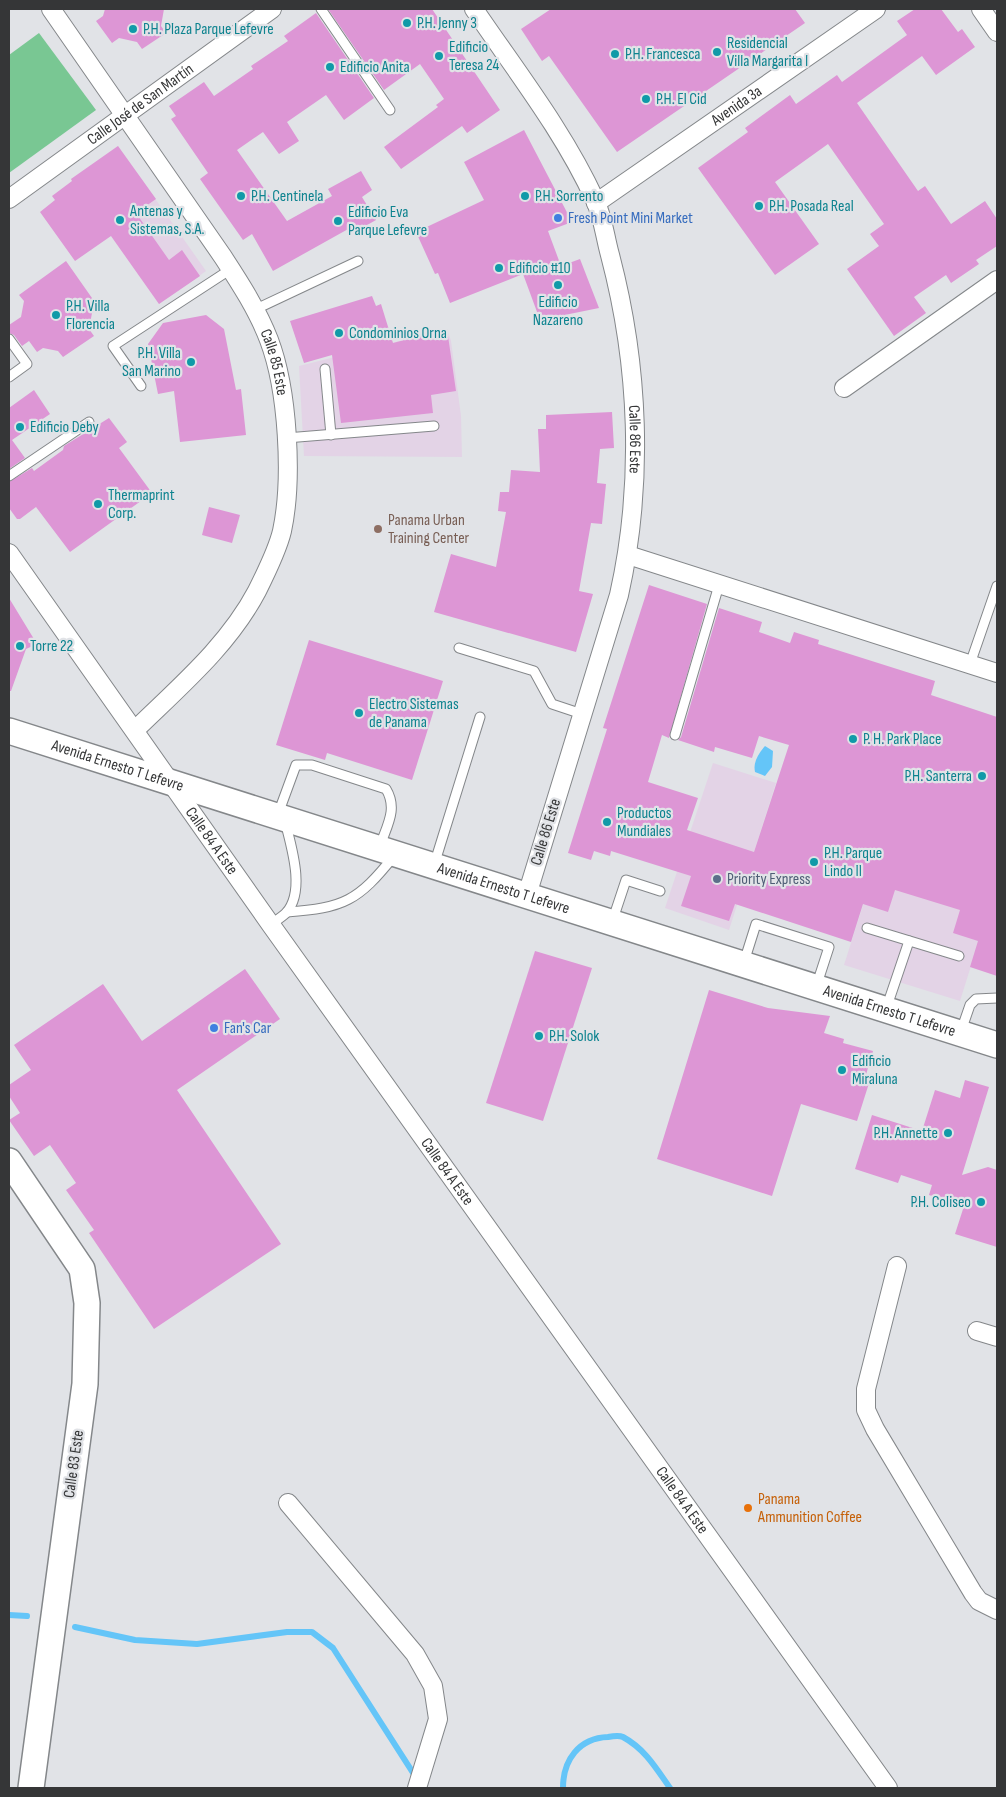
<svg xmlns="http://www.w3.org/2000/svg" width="1006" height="1797" font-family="'Sofia Sans Condensed',sans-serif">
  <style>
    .commercial { fill: #e3d3e6 }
    .green { fill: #79c793 }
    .water { fill: #64c5f8 }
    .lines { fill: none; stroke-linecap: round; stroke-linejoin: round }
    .stream { stroke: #64c5f8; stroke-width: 6 }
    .building { fill: #dd96d5 }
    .lane-casing { stroke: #84878a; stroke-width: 11 }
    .street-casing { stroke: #84878a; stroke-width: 20 }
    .secondary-casing { stroke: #84878a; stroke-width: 28 }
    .lane { stroke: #fff; stroke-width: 9 }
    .street { stroke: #fff; stroke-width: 18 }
    .secondary { stroke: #fff; stroke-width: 25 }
    .culture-dot { fill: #0f9aa8; stroke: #e1e3e7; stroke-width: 2 }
    .shop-dot { fill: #3f7fe0; stroke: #e1e3e7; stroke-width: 2 }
    .education-dot { fill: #8d6e63; stroke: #e1e3e7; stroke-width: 2 }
    .service-dot { fill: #5c6f8a; stroke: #e1e3e7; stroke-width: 2 }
    .food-dot { fill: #e8710a; stroke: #e1e3e7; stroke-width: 2 }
    .labels { text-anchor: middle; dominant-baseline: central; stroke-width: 4.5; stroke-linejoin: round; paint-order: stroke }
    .culture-label { font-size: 16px; fill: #0d838f; stroke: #e1e3e7; text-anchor: start }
    .street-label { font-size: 16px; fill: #353637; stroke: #e1e3e7 }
    .shop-label { font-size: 16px; fill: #366cbe; stroke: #e1e3e7; text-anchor: start }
    .education-label { font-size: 16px; fill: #785e54; stroke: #e1e3e7; text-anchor: start }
    .service-label { font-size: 16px; fill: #4e5e75; stroke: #e1e3e7; text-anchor: start }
    .food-label { font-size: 16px; fill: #c56008; stroke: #e1e3e7; text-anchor: start }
  </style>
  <rect width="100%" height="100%" fill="#e1e3e7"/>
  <g class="commercial">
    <polygon points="118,146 206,271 159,304 71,179"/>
    <polygon points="447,329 451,341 461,416 462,457 304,456 299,366"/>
    <polygon points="713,763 776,783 729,930 665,908"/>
    <polygon points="890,820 997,853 997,883 960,1001 844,965"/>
  </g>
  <polygon class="green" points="39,33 96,110 9,173 9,55"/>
  <path class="water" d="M765,746L773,751L772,767L765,776L755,772C753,762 758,754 765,746Z"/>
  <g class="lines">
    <g class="stream">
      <polyline points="9,1615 27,1616"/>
      <polyline points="75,1627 135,1640 197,1644 287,1632 312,1632 333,1648 417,1779"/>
      <path d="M563,1788C563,1760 579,1738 608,1737C613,1736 619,1735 623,1737C645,1749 656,1768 670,1788"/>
    </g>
  </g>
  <g class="building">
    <polygon points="105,9 164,9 161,26 166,33 142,49 137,42 119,38 112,43 96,21 103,16"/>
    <polygon points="328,9 432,9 500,110 467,133 462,126 401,169 384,147 438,107 436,105 444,99 420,64 384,90"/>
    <polygon points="551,9 795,9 805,23 617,152 549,56 542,61 521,29"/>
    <polygon points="915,9 941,9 958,32 962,29 975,47 936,75 922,56 857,103 918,191 925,186 951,224 985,201 997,219 997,246 976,260 979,264 951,283 946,275 914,297 926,313 894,336 847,269 879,246 870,234 884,224 828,144 775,182 819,244 775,275 698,168 748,132 745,128 790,95 796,104 837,75 842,82 907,35 897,21"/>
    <polygon points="316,13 374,98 344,120 326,95 287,122 299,141 279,154 263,132 237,150 287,221 332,196 328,189 361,171 372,190 362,197 376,220 353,233 350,228 273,271 252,234 243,240 200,179 208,173 171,119 176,116 169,106 204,82 214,96 253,69 251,66 288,41 284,36"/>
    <polygon points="524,130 572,222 548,231 561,266 580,259 599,308 540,320 523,274 450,303 438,273 435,274 416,232 484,200 464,162"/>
    <polygon points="118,146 156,199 136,213 169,260 182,250 200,276 159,304 111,236 75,261 40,212 55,200 52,196 72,181 71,179"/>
    <polygon points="66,261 99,308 92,313 89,329 94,336 63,357 58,351 43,348 37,352 29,341 22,346 14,335 9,333 9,325 21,317 24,301 19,295"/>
    <polygon points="372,296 376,306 381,304 393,343 447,329 456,391 431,395 433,413 341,423 332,355 304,363 290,321"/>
    <polygon points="206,315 224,329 236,390 241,389 246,435 180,442 174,391 158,394 148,344 163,323"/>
    <polygon points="34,390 50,414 12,440 25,458 9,469 9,408"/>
    <polygon points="612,412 614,448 600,449 597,483 606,484 602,524 591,523 579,591 593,594 576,652 434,612 451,554 496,567 506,512 498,511 500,492 509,492 511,470 540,472 538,429 546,429 546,415"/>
    <polygon points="109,418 127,442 119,448 152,493 70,552 36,507 20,519 17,519 9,508 9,482 32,468 34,471 63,450 64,446"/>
    <polygon points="209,507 240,515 232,543 202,535"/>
    <polygon points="649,585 707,604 669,738 662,735 648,782 698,798 687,830 754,852 789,745 759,736 752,758 715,747 714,752 678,740 681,737 719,608 762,622 759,632 790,643 794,632 819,640 818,644 935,681 931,695 997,717 997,976 970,967 978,941 953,933 960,910 895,890 888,912 863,904 851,942 735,904 729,921 681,906 691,876 611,851 610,856 594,851 591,860 568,853 607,729 603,728"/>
    <polygon points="9,598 37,644 26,649 11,691 9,691"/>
    <polygon points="309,640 443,681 412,780 327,753 325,760 276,745"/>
    <polygon points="535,951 592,968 543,1121 486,1103"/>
    <polygon points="245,969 280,1019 177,1090 281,1244 154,1329 89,1233 94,1230 66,1190 76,1183 50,1145 34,1156 9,1120 20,1113 9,1096 9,1085 31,1070 14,1045 103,984 142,1041"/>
    <polygon points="709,990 768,1008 830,1016 824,1033 844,1039 843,1043 873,1051 865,1078 870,1080 857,1121 801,1104 772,1196 657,1159"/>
    <polygon points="965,1080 989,1087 962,1175 988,1167 997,1170 997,1247 955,1234 964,1206 929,1195 932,1185 901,1175 898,1183 855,1169 872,1115 922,1131 935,1090 960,1098"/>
  </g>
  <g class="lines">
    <g class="lane-casing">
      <g id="lane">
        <polyline points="321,9 390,110"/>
        <polyline points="254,310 358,261"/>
        <polyline points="9,339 27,364 9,377"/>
        <polyline points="325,369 331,435"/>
        <polyline points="141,386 113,346 231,269"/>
        <polyline points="286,438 434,426"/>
        <polyline points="9,476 89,422"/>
        <polyline points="459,648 534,671 552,704 582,714"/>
        <polyline points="970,664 997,586"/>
        <polyline points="675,735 719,585"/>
        <path d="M278,814L296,765H312L386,789C398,809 387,825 380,846"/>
        <polyline points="434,865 480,717"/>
        <path d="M287,912C344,908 358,901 394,856"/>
        <polyline points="612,922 626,880 660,891"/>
        <path d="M271,925C275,921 282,917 286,913C306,891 291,846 285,821"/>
        <polyline points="867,928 959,956"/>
        <polyline points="744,962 756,924 829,947 816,987"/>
        <polyline points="886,1009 909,941"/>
        <polyline points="961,1031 970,1005 976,999 997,998"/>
      </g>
    </g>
    <g class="street-casing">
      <g id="street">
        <path id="s1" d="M51,9L223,257C240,283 258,311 269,340C288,390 293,479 282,531C278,548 265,575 257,591C228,646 179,687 135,730"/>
        <path id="s2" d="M474,9C516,71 564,132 595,200C603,217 605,237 610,255C639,365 644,483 619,595L527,895"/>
        <polyline points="981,9 997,32"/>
        <path id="s3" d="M9,199L272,9"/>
        <path id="s4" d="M596,203L876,9"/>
        <polyline points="844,388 997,280"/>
        <path id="s5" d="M9,553L271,925L888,1788"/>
        <polyline points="628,555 997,673"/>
        <polyline points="897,1266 866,1389 866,1410 875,1429 973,1593 979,1601 997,1610"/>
        <polyline points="977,1331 997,1337"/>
        <polyline points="288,1503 415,1654 433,1686 438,1719 417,1788"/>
      </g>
    </g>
    <g class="secondary-casing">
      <g id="secondary">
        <path id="s6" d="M9,731L997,1045"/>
        <polyline points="9,1161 82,1269 87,1303 85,1384 31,1788"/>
      </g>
    </g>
    <use href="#lane" class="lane"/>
    <use href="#street" class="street"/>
    <use href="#secondary" class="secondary"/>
  </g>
  <g class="culture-dot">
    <circle cx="407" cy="23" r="5"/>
    <circle cx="133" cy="29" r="5"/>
    <circle cx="717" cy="52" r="5"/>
    <circle cx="615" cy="54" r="5"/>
    <circle cx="439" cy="56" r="5"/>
    <circle cx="330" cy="67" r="5"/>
    <circle cx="646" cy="99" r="5"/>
    <circle cx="241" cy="196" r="5"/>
    <circle cx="525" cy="196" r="5"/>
    <circle cx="759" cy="206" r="5"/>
    <circle cx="120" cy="220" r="5"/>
    <circle cx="338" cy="221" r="5"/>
    <circle cx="499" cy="268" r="5"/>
    <circle cx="558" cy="285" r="5"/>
    <circle cx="56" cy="315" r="5"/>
    <circle cx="339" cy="333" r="5"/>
    <circle cx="191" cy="362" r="5"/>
    <circle cx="20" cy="427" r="5"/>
    <circle cx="98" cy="504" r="5"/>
    <circle cx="20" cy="646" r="5"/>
    <circle cx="359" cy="713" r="5"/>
    <circle cx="853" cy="739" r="5"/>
    <circle cx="982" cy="776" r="5"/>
    <circle cx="607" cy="822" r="5"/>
    <circle cx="814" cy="862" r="5"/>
    <circle cx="539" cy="1036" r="5"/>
    <circle cx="842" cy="1070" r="5"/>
    <circle cx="948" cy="1133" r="5"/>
    <circle cx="981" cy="1202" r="5"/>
  </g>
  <g class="shop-dot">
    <circle cx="558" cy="218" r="5"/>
    <circle cx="214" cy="1028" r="5"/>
  </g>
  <circle class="education-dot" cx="378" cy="529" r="5"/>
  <circle class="service-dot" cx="717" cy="879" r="5"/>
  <circle class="food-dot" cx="748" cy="1508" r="5"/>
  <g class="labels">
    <g class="culture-label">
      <text x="417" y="23">P.H. Jenny 3</text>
      <text x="143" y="29">P.H. Plaza Parque Lefevre</text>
      <text x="727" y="43">Residencial<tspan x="727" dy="18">Villa Margarita I</tspan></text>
      <text x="449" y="47">Edificio<tspan x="449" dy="18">Teresa 24</tspan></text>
      <text x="625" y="54">P.H. Francesca</text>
      <text x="340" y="67">Edificio Anita</text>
      <text x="656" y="99">P.H. El Cid</text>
      <text x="251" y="196">P.H. Centinela</text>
      <text x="535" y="196">P.H. Sorrento</text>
      <text x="769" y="206">P.H. Posada Real</text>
      <text x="130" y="211">Antenas y<tspan x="130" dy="18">Sistemas, S.A.</tspan></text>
      <text x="348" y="212">Edificio Eva<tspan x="348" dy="18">Parque Lefevre</tspan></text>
      <text x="509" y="268">Edificio #10</text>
      <text x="558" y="302" text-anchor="middle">Edificio<tspan x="558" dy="18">Nazareno</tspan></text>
      <text x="66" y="306">P.H. Villa<tspan x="66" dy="18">Florencia</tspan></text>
      <text x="349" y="333">Condominios Orna</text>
      <text x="181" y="353" text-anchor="end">P.H. Villa<tspan x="181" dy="18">San Marino</tspan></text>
      <text x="30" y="427">Edificio Deby</text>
      <text x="108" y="495">Thermaprint<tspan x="108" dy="18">Corp.</tspan></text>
      <text x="30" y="646">Torre 22</text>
      <text x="369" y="704">Electro Sistemas<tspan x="369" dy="18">de Panama</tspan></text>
      <text x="863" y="739">P. H. Park Place</text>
      <text x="972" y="776" text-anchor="end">P.H. Santerra</text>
      <text x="617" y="813">Productos<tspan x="617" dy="18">Mundiales</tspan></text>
      <text x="824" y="853">P.H. Parque<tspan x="824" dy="18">Lindo II</tspan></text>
      <text x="549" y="1036">P.H. Solok</text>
      <text x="852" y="1061">Edificio<tspan x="852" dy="18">Miraluna</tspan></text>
      <text x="938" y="1133" text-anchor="end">P.H. Annette</text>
      <text x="971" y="1202" text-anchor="end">P.H. Coliseo</text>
    </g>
    <g class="street-label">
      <text stroke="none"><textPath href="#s3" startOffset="162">Calle José de San Martín</textPath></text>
      <text stroke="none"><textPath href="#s4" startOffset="171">Avenida 3a</textPath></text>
      <text stroke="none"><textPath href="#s1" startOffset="420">Calle 85 Este</textPath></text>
      <text stroke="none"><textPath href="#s2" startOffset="470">Calle 86 Este</textPath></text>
      <text stroke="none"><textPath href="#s6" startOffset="114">Avenida Ernesto T Lefevre</textPath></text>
      <text transform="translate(546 832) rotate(-73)">Calle 86 Este</text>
      <text stroke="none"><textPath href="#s5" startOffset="352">Calle 84 A Este</textPath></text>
      <text stroke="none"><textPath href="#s6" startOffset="519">Avenida Ernesto T Lefevre</textPath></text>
      <text stroke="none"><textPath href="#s6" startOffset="924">Avenida Ernesto T Lefevre</textPath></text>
      <text stroke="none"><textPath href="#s5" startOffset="758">Calle 84 A Este</textPath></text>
      <text transform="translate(74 1464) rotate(-82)">Calle 83 Este</text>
      <text stroke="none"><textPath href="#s5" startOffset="1162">Calle 84 A Este</textPath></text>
    </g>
    <g class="shop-label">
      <text x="568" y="218">Fresh Point Mini Market</text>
      <text x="224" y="1028">Fan's Car</text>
    </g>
    <g class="education-label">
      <text x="388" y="520">Panama Urban<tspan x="388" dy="18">Training Center</tspan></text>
    </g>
    <g class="service-label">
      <text x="727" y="879">Priority Express</text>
    </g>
    <g class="food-label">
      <text x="758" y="1499">Panama<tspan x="758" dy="18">Ammunition Coffee</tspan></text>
    </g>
  </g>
  <rect width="1006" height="1797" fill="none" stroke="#353637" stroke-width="20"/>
</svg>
